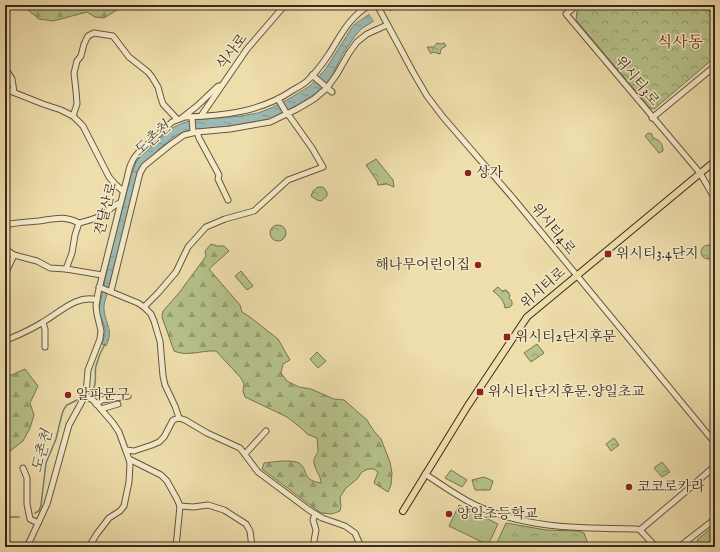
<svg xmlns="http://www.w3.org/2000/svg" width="720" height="552" font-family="'IM FELL English','Noto Serif KR',serif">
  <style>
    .forest { fill: url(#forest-firs); stroke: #777554 }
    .park { fill: url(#park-crowns); stroke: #777554 }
    .garden { fill: #b6c28b; stroke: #777554 }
    .water { fill: url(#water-ripples); stroke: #748077 }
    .pier { fill: #eedeab }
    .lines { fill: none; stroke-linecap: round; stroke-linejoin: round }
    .stream { stroke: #748077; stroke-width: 1.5 }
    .minor-casing { stroke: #665641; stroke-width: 7 }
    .major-casing { stroke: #38281e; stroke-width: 8 }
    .minor { stroke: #f4eac8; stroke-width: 5 }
    .major { stroke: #eedeab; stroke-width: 6 }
    .poi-dot { fill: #8f2418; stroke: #f4eac8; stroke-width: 1.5 }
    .labels { text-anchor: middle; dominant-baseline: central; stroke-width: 3; stroke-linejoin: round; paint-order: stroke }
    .street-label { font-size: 14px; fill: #38281e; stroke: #f4eac8 }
    .poi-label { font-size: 14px; fill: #38281e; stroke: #f4eac8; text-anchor: start }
    .water-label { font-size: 15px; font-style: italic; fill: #514c43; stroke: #f4eac8 }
    .quarter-label { font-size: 16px; fill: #7a1f14; stroke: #f4eac8 }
  </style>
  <defs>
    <pattern id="forest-firs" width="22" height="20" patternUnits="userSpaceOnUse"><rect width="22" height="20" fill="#b6c28b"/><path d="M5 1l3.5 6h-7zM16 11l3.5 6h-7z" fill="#959e71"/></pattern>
    <pattern id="park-crowns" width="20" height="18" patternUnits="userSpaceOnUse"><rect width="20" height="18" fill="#b6c28b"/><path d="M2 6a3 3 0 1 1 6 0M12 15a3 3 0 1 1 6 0" fill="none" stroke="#959e71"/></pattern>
    <pattern id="water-ripples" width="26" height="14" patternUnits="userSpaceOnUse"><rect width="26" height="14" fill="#9cbab3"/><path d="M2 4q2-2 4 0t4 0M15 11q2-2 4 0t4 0" fill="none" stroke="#809791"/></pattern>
  </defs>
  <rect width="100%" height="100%" fill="#eedeab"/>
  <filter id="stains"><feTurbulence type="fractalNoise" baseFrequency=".005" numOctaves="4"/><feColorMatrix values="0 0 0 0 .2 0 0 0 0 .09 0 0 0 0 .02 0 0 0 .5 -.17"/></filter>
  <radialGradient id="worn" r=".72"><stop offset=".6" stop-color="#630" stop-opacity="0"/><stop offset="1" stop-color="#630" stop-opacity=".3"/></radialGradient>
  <g class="forest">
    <polygon points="22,5 125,5 104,18 95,17 87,12 53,21 39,19"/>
    <path d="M211,244L217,246H224L229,251L209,269L240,305L242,312L250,317L278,339L290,360L283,364L281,373L287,381L299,387L311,389L334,399L344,400L367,420L373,430L381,439L390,462L392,473L391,485L388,492L374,483L378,472L374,469H368L362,472L357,479L346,488L340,497L341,506L340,511L332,514L321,513L262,469L264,463C272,462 291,459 299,463C305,467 304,471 307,476C310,481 316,482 321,483C321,476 315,470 314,463C313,458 317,455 318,451C318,447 317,442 317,438L307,434L301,428L287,417L245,397L243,391L244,384L241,378L216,351C202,350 187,357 174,351L162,317L163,311L179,293L204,259L206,256L205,251Z"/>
    <polygon points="25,369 38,386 30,403 34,415 30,428 23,441 5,455 5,378"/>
  </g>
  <g class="park">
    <polygon points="585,5 701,5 715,22 715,57 654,109 650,108 576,20 577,11"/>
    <polygon points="437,43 441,44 444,43 446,46 441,49 440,54 433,52 431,54 427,47 434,47"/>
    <path d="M648,133L652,134L653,138C660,140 663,144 663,151L659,153L645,136Z"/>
    <polygon points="376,159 393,180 394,187 387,184 378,185 377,181 366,165"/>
    <polygon points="318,187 323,187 327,192 327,196 321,201 317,200 311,196 313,191"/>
    <circle cx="278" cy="233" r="8"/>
    <circle cx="708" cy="252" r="7"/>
    <polygon points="241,271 253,286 247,290 235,276"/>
    <path d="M498,287L502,291L506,290L509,293L510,296L509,298L512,301V305L510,307L505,308C504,300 499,296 493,291Z"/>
    <polygon points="537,344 544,353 531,362 524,353"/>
    <polygon points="614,438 619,445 611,451 606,444"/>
    <polygon points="662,462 670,472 662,477 654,468"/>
    <polygon points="484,477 493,481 490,490 475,490 472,480"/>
    <polygon points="506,523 546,530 578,531 584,533 589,547 495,547"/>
  </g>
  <g class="garden">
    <polygon points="317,352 326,361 318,368 310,359"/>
    <polygon points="451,470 467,480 462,487 445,478"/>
    <polygon points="459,505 498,524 488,545 449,526"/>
    <polygon points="715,525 715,547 702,547 697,540"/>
  </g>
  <path class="water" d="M383,5H399L361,29L355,36L344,52L329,81L319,91L313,95L299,104L270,119L230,126L192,130L183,132L175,136L159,149L154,155L144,163L139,173L104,305C103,322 115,328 106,346L102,344L105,334V328L99,313V308L111,252L131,176L136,162L140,157L172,128L183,123L193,120L241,116L258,113L271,108L287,100L310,86L317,78L325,70L351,29L355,24Z"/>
  <polygon class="pier" points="381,5 387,5 390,12 375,23 369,13"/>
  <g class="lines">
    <g class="stream">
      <path d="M92,391C98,384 94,374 96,366C98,358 101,351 105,344"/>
      <polyline points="35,513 39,511 41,505 46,463 56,439 62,414 64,409 67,405 77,400"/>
      <polyline points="5,517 19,517"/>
    </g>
    <g class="minor-casing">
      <g id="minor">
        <polyline points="377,5 413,72 427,96 443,117 513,198 715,443"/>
        <polyline points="577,5 566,14 700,173 715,199"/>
        <polyline points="708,5 715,14"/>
        <polyline points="5,68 12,79 14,92"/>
        <polyline points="312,75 332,92"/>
        <polyline points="5,89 43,104 61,110 73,116 83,126 109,177 116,185 123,191"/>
        <polyline points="73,116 77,104 76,91 74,73 77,61 81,56 84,44 88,36 94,33 113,36 129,57 148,72 152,77 158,87 161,98 163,104 177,119"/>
        <polyline points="201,116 247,49 285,5"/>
        <polyline points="183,117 197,106 217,87 219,86"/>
        <polyline points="192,117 193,132"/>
        <polyline points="652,118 715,66"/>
        <polyline points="197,132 199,138 219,175 218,179 228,200"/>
        <path d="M5,225C16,222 28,222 39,221C54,219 64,215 79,223C87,221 96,219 104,214C110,210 113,205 120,203"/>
        <polyline points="5,249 14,255 37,261 50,268 66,269 102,275"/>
        <polyline points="66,269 72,253 75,235 79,223"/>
        <polyline points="7,270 14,255"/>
        <polyline points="99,287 138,303 144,307 151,314 154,321 160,341 163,376 165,385 175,406 179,418"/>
        <polyline points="111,291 140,173 144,166 170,145 184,135 197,132 230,129 270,122 297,109 314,99 327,88 337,74 349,53 357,42 367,34 387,25"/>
        <polyline points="144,307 158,293 176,272 188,247 206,227 225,219 254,211 288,180 323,167 312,148 290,117 287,114 278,99"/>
        <polyline points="43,323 45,329 45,347"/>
        <path d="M5,340L9,339C21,334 32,329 43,322C59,313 77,294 97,300"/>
        <polyline points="85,396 93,400 113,423 119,432 127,454 129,459 161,475 167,481 177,499 180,506 176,547"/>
        <polyline points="96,404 102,400 128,396"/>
        <polyline points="101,409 118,404"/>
        <polyline points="126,450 134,451 152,445 159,442 164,437 173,420 179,418 185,420 207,433 240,448 258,472 309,510 322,518 345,526 355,533 361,547"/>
        <polyline points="245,454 266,431"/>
        <polyline points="23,468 27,478 27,504 30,519 38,523"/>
        <path d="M425,474C442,485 457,496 475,505C525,529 582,528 637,529L640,530L656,547"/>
        <polyline points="180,506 193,507 208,505 224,510 246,524 250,531 252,547"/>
        <polyline points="640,530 678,498 715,466"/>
        <polyline points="314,541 316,530 313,520 315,514"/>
        <path d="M27,547L47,504L69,425L86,394L88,370L100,339L101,331L97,314L96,306L98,293L127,178C129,169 131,160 138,153L172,122L185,117C223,116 261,112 293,90C297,88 302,85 306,82C315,74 323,63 329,54C341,35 349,17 370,5"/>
        <polyline points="89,547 96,535 109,518 120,511 124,506 129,482 130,464 129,459"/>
        <polyline points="679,547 715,519"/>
      </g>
    </g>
    <g class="major-casing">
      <polyline id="major" points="403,511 467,407 527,317 715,161"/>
    </g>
    <use href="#minor" class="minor"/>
    <use href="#major" class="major"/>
  </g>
  <g class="poi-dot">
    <circle cx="468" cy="173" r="4"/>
    <rect x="604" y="250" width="8" height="8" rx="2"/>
    <circle cx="478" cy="265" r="4"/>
    <rect x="503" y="333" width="8" height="8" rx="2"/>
    <rect x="476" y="388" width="8" height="8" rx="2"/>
    <circle cx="68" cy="395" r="4"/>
    <circle cx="629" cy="487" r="4"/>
    <circle cx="449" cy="514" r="4"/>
  </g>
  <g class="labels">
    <g class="street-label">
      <text transform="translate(232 52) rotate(-53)">식사로</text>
      <text transform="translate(637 81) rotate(50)">위시티3로</text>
      <text transform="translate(106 209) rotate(-76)">견달산로</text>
      <text transform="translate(553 229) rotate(51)">위시티4로</text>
      <text transform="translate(543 288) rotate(-41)">위시티로</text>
    </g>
    <g class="poi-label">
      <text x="476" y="173">상가</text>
      <text x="616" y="254">위시티3.4단지</text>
      <text x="470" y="265" text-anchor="end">해나무어린이집</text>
      <text x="515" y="337">위시티2단지후문</text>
      <text x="488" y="392">위시티1단지후문.양일초교</text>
      <text x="76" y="395">알파문구</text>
      <text x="637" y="487">코코로카라</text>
      <text x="457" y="514">양일초등학교</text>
    </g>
    <g class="water-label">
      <text transform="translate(152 139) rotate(-42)">도촌천</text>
      <text transform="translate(42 451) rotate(-75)">도촌천</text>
    </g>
    <g class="quarter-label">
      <text x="680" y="43">식사동</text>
    </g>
  </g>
  <rect width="720" height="552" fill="none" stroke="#eedeab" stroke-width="20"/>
  <rect x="6" y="6" width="708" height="540" fill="none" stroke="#38281e" stroke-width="2"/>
  <rect x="10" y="10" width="700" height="532" fill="none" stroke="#38281e"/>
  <rect width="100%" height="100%" filter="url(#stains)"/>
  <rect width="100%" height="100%" fill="url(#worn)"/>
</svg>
